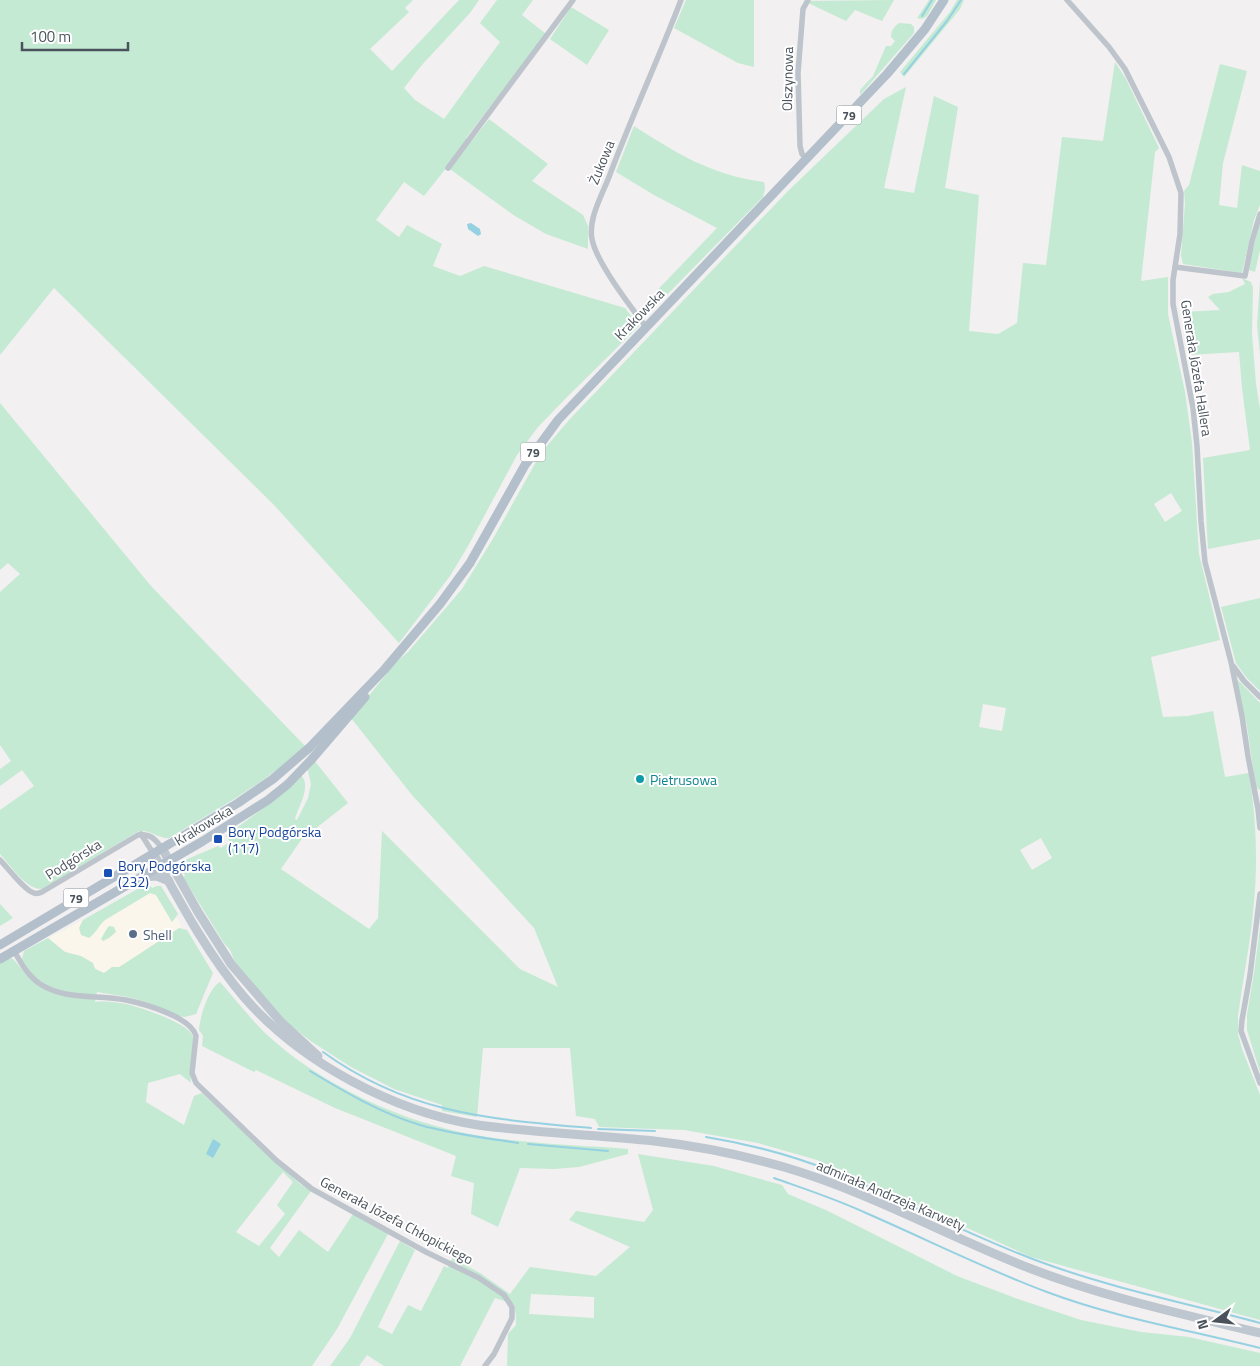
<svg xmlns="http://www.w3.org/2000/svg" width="1260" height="1366" font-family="'Titillium Web',sans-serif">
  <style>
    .commercial { fill: #faf6ec }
    .green { fill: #c4ead3; fill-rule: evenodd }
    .water { fill: #96d1e2 }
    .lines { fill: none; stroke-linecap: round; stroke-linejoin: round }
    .stream { stroke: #96d1e2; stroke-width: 2 }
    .street { stroke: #bdc4cb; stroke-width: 5.5 }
    .secondary { stroke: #bec6cf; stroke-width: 9 }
    .primary { stroke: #b3bfcb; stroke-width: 9 }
    .culture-dot { fill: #0f9aa8; stroke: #fff; stroke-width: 2 }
    .transit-dot { fill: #1a4fb4; stroke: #fff; stroke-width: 2 }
    .service-dot { fill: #5c6f8a; stroke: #fff; stroke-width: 2 }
    .labels { text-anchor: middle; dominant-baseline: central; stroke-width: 4; stroke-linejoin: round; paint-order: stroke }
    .shield { fill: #fff; stroke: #80878c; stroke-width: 1 }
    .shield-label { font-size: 12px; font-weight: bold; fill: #4a535b }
    .street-label { font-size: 14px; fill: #4a535b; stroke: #fff }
    .culture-label { font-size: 14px; fill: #0d838f; stroke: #fff; text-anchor: start }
    .transit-label { font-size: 14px; fill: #164399; stroke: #fff; text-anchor: start }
    .service-label { font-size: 14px; fill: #4e5e75; stroke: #fff; text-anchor: start }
  </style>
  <rect width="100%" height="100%" fill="#f2f0f0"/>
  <polygon class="commercial" points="150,893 156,895 172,922 177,917 182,927 124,964 119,967 112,967 104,973 70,953 65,952 48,938 83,920 80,925 97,931 99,925 105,920"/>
  <g class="green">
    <polygon points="0,0 413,0 405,8 409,12 370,49 392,71 459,0 479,0 470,13 421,66 404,88 415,100 444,119 500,42 480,23 497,0 533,0 522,15 546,34 466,138 471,142 489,119 548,164 532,181 583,215 588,226 588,249 546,234 515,216 447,167 424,196 404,182 376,220 399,237 407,225 442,244 433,266 460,276 484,266 625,308 639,326 567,397 538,427 517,455 468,546 450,576 399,643 274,505 54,288 0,355"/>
    <polygon points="686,0 754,0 754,67 738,63 674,28"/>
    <polygon points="894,0 882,21 855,10 846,21 804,1"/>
    <polygon points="929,0 936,0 927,16 922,19 917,18"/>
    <polygon points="957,0 964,0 960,9 904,77 900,72 950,12"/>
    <polygon points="571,7 609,30 587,65 550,39"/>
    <path d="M899,23L911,24L914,27V33L860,95V90L873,76L886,46H891L895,41L891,37C891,30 894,27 899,23Z"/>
    <path d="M1115,62L1126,79L1159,148L1155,152L1141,281L1168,277V314L1185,392L1192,443L1199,554L1220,640L1151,657L1163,717L1188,716L1213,711L1225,777L1249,773C1256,816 1258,859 1254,902C1251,940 1243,978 1238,1016V1034L1242,1049L1260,1095V1320L1031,1257L817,1160L758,1143L684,1130L599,1127L595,1119L576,1116L570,1048H483L477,1117L442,1111V1105L394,1089L351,1067L312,1042L288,1024L253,985L235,962L230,950L224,943L183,877L185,876L181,867L185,860L218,846L221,848L230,842L226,836L282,794L301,775C312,787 298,806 295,819L297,820L308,798L311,784L307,767L314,760L348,803L301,840L281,869L369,929L378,918L382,831L520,969L558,987L534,928L412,795L351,718L396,662L408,652L462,589L494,537L541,453L569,420L788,191L884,99L906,87L884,188L914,193L934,96L958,107L945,188L979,195L969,331L998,334L1017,323L1023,263L1046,265L1062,137L1103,141ZM1171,493L1182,511L1165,522L1154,504ZM983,704L1006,708L1002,731L979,727ZM1041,838L1052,858L1032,870L1020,850Z"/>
    <polygon points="1220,64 1247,71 1223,163 1219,205 1237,208 1242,165 1260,171 1260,205 1254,220 1242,273 1183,264 1181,256 1185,203 1184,191 1189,185"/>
    <path d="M634,126C678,154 711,175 764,182L765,189L763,197L650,312L644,304L717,228L654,195L616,172Z"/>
    <polygon points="1260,222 1260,250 1255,272 1249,270 1250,259"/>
    <polygon points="1242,278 1251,282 1253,288 1252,334 1256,384 1260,409 1260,539 1208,549 1203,458 1250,450 1242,388 1239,352 1188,355 1182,312 1220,310 1208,297 1213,294 1229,292 1245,284"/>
    <polygon points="1260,281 1260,355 1257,325"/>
    <path d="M0,403L151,586L306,747C264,783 216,810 169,838C157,839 149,828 137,832L43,889C27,891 10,865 0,854V810L34,786L22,770L0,786V769L11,761L0,745V592L20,574L8,563L0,570Z"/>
    <polygon points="1260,598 1260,691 1246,677 1236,663 1221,607"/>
    <polygon points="1236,678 1260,703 1260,790 1256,787 1247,726"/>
    <path d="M148,883L152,888L157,886H161L178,914L172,922L156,895L150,893L105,920C98,926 96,933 89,938L81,935L79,928L83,920Z"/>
    <polygon points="0,904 13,918 0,926"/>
    <polygon points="109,926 114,927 116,932 109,938 103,941 101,939 106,930"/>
    <polygon points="1260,927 1260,1072 1247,1030 1247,1015 1254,973"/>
    <path d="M179,928L187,930L213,973L196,1014L185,1017L177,1016L149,1003L128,997L97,992L95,1002C105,1001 116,1002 126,1004C139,1007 190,1023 193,1037C195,1047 189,1069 191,1083L180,1074L148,1083L146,1102L184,1125L194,1096L202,1093L300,1184L311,1191L270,1248L279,1257L299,1230L328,1252L353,1214L388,1234L337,1329L312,1366H0V963L10,958L13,959L27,975L31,973L22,959L24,951L48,938L65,952L81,956L93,963L95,969L104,973L112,967H119L124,964ZM283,1172L293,1182L277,1205L285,1214L259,1246L236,1232Z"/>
    <path d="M220,982C235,999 249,1017 265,1033C322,1086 405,1124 481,1136C530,1144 580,1145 628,1149V1154L579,1167L554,1169L520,1168L498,1227L471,1214L474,1183L451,1176L456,1156L335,1108L256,1070L254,1072L202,1046L203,1036L199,1030C200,1017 208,989 220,982Z"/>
    <path d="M638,1154L714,1166L782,1185L788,1194L828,1211L957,1276L1018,1299L1081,1320L1141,1332L1189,1337L1260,1353V1366H507L508,1334L516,1325V1316L514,1304L495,1298L460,1366H384L367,1355L359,1366H330L350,1338L400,1241L415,1250L378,1327L392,1334L408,1305L421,1311L444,1266L448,1268L452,1258L480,1273L510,1294L530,1267L596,1276L630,1247L569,1220L576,1211L644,1222L653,1210ZM531,1294L594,1297V1318L529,1314Z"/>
  </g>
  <g class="water">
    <polygon points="471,223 480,229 481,234 478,236 468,229 467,224"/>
    <polygon points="213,1139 221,1144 213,1158 206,1154"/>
  </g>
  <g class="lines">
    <g class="stream">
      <polyline points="922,16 932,0"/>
      <polyline points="904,74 947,21 961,0"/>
      <path d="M323,1052C409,1114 489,1119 591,1128"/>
      <path d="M310,1071C345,1092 380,1113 420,1125C452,1134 485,1138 518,1143"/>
      <polyline points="598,1129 655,1131"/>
      <path d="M706,1137C749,1144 794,1156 834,1172C903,1200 968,1235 1038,1261C1110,1288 1186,1303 1260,1323"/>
      <polyline points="528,1144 608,1151"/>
      <path d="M774,1178C805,1189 836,1199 866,1213C926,1239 985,1269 1047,1292C1116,1318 1189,1330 1260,1348"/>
    </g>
    <g class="street">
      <polyline points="1067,0 1109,47 1125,69 1169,157 1181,193 1180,234 1173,280 1173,304 1193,408 1197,446 1201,521 1205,562 1231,662 1242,716 1248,756 1258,809 1260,828"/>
      <polyline points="807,159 802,154 800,146 798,73 803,9 808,0"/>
      <polyline points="448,168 573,0"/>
      <polyline points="1175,267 1245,276 1252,241 1260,214"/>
      <path d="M646,327C631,307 596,262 592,239C588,219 602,195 609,177C631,118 658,60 681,0"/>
      <polyline points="1233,666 1244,681 1260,697"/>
      <polyline points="141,834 153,853"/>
      <path d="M0,860C7,867 25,891 34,893C37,894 40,893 42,892L138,835C150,833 155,839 162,848"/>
      <polyline points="1260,894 1250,975 1242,1020 1241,1031 1260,1083"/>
      <path d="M14,951C21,963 28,976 40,984C67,1001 97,994 126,1000C145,1004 191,1017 196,1036L192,1073L196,1083L277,1161L312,1189L426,1252L479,1278L504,1295L512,1307V1318L494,1354L485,1366"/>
    </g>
    <g class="secondary">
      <polyline points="162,848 198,912 231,964 280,1021 318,1056"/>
      <path d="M153,853C180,902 208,955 244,997C300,1062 394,1112 478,1125C537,1133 596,1135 654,1141C698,1146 742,1155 784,1167C869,1192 947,1236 1029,1268C1104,1297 1182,1314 1260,1333"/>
      <polyline points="141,877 157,876 169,881"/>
    </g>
    <g class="primary">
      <polyline points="0,945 238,803 273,779 309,748 384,670 440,604 470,563 525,465 558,420 887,74 925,29 944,0"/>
      <polyline points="0,959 203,841 268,800 288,784 311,760 365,697"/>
    </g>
  </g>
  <circle class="culture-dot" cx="640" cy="779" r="5"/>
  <g class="transit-dot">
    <rect x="213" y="834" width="10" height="10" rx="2.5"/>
    <rect x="103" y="868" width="10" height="10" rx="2.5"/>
  </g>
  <circle class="service-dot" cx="133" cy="934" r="5"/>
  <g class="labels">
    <g class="shield">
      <rect x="836.5" y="105.5" width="25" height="19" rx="4"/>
      <rect x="520.5" y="442.5" width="25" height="19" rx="4"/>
      <rect x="63.5" y="888.5" width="25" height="19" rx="4"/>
    </g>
    <g class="shield-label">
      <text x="849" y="115">79</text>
      <text x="533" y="452">79</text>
      <text x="76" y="898">79</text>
    </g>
    <g class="street-label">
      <text transform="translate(787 79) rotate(-89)">Olszynowa</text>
      <text transform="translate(601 162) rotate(-68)">Żukowa</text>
      <text transform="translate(639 314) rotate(-46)">Krakowska</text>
      <text transform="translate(1197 368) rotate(81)">Generała Józefa Hallera</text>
      <text transform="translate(203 825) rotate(-31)">Krakowska</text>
      <text transform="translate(73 859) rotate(-32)">Podgórska</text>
      <text transform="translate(891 1195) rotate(23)">admirała Andrzeja Karwety</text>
      <text transform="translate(397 1220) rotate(28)">Generała Józefa Chłopickiego</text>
    </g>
    <g class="culture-label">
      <text x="650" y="779">Pietrusowa</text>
    </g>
    <g class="transit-label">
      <text x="228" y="831">Bory Podgórska<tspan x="228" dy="16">(117)</tspan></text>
      <text x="118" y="865">Bory Podgórska<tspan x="118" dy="16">(232)</tspan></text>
    </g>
    <g class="service-label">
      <text x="143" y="934">Shell</text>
    </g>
  </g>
  <g transform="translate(1215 1321) rotate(255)" stroke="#ffffff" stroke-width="4" paint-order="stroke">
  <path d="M0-4L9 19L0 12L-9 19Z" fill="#4a535b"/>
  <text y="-8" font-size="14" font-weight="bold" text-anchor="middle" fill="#4a535b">N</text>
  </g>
  <path d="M22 42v8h106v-8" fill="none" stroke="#4a535b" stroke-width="2.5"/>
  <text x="30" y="42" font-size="15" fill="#4a535b" stroke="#ffffff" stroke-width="4" paint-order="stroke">100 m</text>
</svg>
